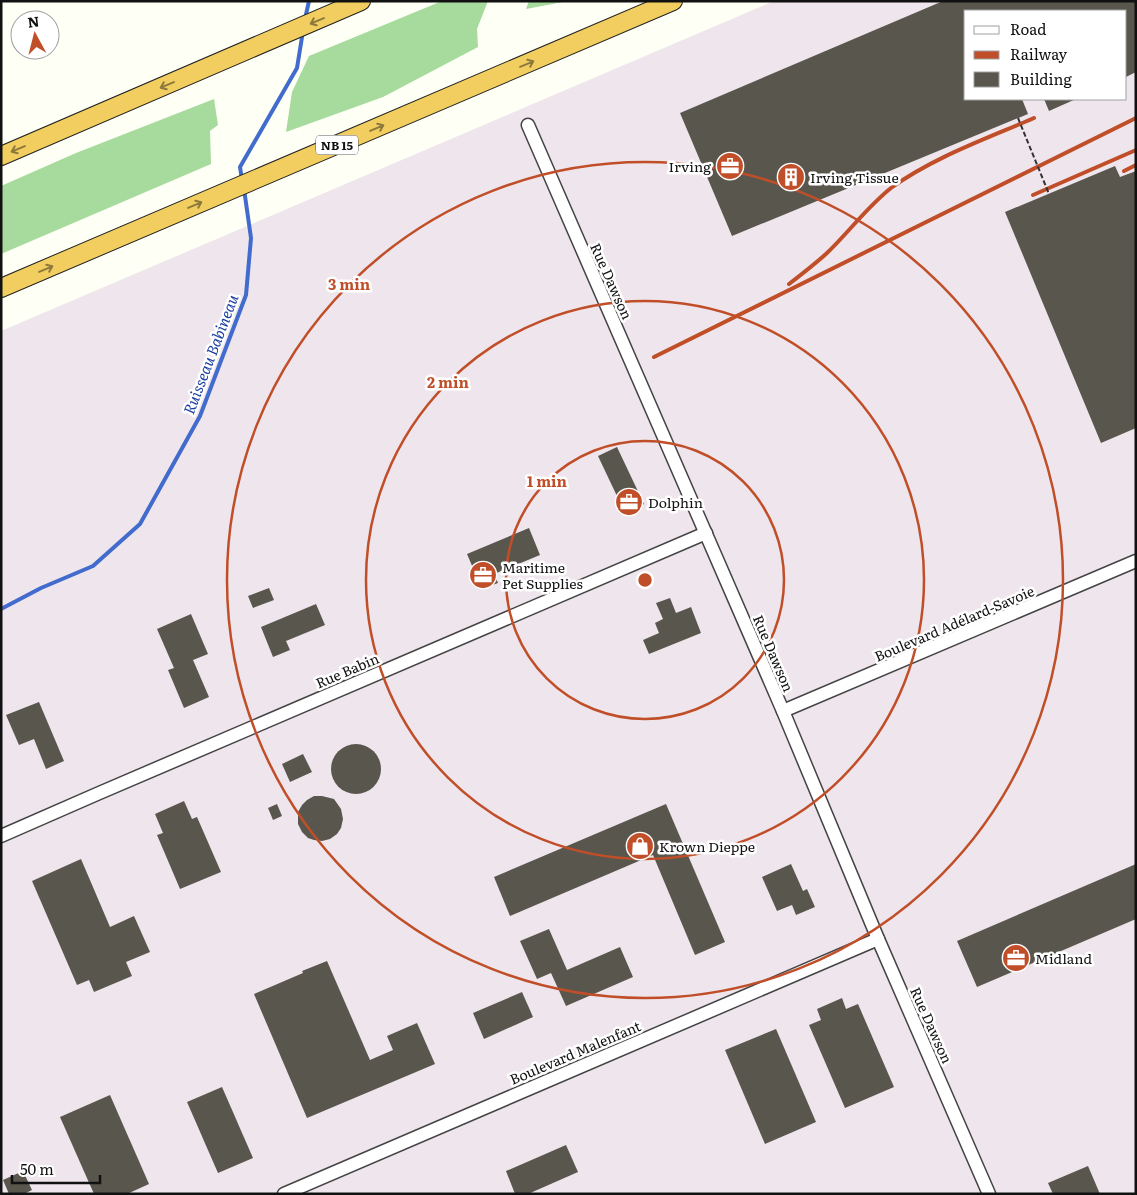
<svg xmlns="http://www.w3.org/2000/svg" width="1137" height="1195" font-family="Literata,serif">
  <style>
    .industrial { fill: #efe6ed; fill-rule: evenodd }
    .forest { fill: #a6db9d }
    .lines { fill: none; stroke-linecap: round; stroke-linejoin: round }
    .stream { stroke: #416bcc; stroke-width: 4 }
    .building { fill: #59564d }
    .minor-casing { stroke: #444; stroke-width: 15 }
    .highway-casing { stroke: #222; stroke-width: 20 }
    .minor { stroke: #fff; stroke-width: 12 }
    .highway { stroke: #f2ce60; stroke-width: 18 }
    .rail { stroke: #c04f29; stroke-width: 4 }
    .path-bridge { stroke: #333; stroke-width: 2; stroke-dasharray: 5 2.5; stroke-linecap: butt }
    .oneway { stroke: #8d793c }
    .ring { fill: none; stroke: #c04f29; stroke-width: 2.5 }
    .labels { text-anchor: middle; dominant-baseline: central; stroke-width: 5; stroke-linejoin: round; paint-order: stroke }
    .shield { fill: #fff; stroke: #585858; stroke-width: 1 }
    .shield-label { font-size: 12px; font-weight: bold; fill: #111 }
    .poi-label { font-size: 14px; fill: #111; stroke: #fff; text-anchor: start }
    .street-label { font-size: 14px; fill: #111; stroke: #fff }
    .water-label { font-size: 15px; font-style: italic; fill: #1a3ea3; stroke: #fff }
    .centre { fill: #c04f29; stroke: #fff; stroke-width: 2.5 }
    .ring-label { font-size: 15px; text-anchor: middle; font-weight: bold; fill: #c04f29; stroke: #fff; stroke-width: 5; stroke-linejoin: round; paint-order: stroke }
  </style>
  <rect width="100%" height="100%" fill="#fefff5"/>
  <path class="industrial" d="M774,1H1136V1194H1V331ZM966,11H1126V99H966Z"/>
  <g class="forest">
    <polygon points="442,1 488,1 477,29 478,47 383,97 286,132 292,92 309,56"/>
    <polygon points="529,1 568,1 526,9"/>
    <polygon points="214,99 218,125 210,131 211,164 1,254 1,186 76,153"/>
  </g>
  <g class="lines">
    <g class="stream">
      <polyline points="305,19 309,1"/>
      <polyline points="242,180 240,167 297,68 303,31"/>
      <polyline points="1,609 41,588 93,566 140,524 200,416 246,295 251,238 244,189"/>
    </g>
  </g>
  <g class="building">
    <polygon points="943,1 1136,1 1136,72 1126,77 1126,11 966,11 966,99 1022,99 1028,114 732,236 680,113"/>
    <polygon points="1044,99 1076,99 1049,111"/>
    <polygon points="1115,166 1120,177 1136,171 1136,428 1101,443 1005,212"/>
    <polygon points="617,447 644,504 625,513 598,456"/>
    <polygon points="529,528 540,555 494,574 498,583 487,587 484,580 479,582 467,554"/>
    <polygon points="269,588 274,600 253,608 248,596"/>
    <polygon points="670,598 676,613 691,607 701,633 649,654 643,640 659,633 655,623 663,619 656,603"/>
    <polygon points="316,604 325,625 286,641 290,650 273,657 261,627"/>
    <polygon points="191,614 208,654 193,660 209,697 184,708 168,670 174,668 157,629"/>
    <polygon points="39,702 64,761 46,769 34,739 19,745 6,715"/>
    <circle cx="356" cy="769" r="25"/>
    <polygon points="303,754 312,772 290,782 282,764"/>
    <polygon points="314,796 322,796 334,799 341,809 343,819 341,828 337,834 330,839 322,841 314,840 308,838 302,832 298,824 298,812 302,805 307,800"/>
    <polygon points="184,801 192,819 197,817 221,872 180,889 157,835 163,833 155,814"/>
    <polygon points="277,804 282,816 273,820 268,808"/>
    <polygon points="666,804 725,942 695,955 653,855 510,916 494,877"/>
    <polygon points="81,859 110,927 134,916 150,952 126,962 132,976 94,992 89,980 77,985 32,881"/>
    <polygon points="791,864 803,891 807,889 815,907 796,915 792,905 777,911 762,877"/>
    <polygon points="1136,864 1136,919 977,987 957,941"/>
    <polygon points="549,929 567,970 620,947 633,977 566,1006 551,973 537,979 520,941"/>
    <polygon points="327,961 370,1060 393,1050 387,1036 417,1023 435,1064 307,1118 254,994 303,973 302,971"/>
    <polygon points="522,992 533,1017 484,1039 473,1013"/>
    <polygon points="842,998 846,1009 858,1004 894,1087 845,1108 809,1025 821,1020 817,1009"/>
    <polygon points="776,1029 816,1122 765,1144 725,1050"/>
    <polygon points="222,1087 253,1158 218,1173 187,1102"/>
    <polygon points="110,1095 149,1184 127,1194 94,1194 60,1117"/>
    <polygon points="566,1145 578,1172 528,1194 515,1194 506,1171"/>
    <polygon points="1088,1166 1100,1194 1053,1194 1048,1183"/>
    <polygon points="23,1171 32,1190 24,1194 9,1194 3,1180"/>
  </g>
  <g class="lines">
    <g class="minor-casing">
      <g id="minor">
        <polyline points="528,125 783,711 878,939 989,1194"/>
        <polyline points="783,711 1136,561"/>
        <polyline points="1,836 97,794 706,533"/>
        <polyline points="284,1194 878,939"/>
      </g>
    </g>
    <g class="highway-casing">
      <g id="highway">
        <polyline points="1,156 361,1"/>
        <polyline points="1,288 673,1"/>
      </g>
    </g>
    <use href="#minor" class="minor"/>
    <use href="#highway" class="highway"/>
    <g class="rail">
      <polyline points="1124,171 1136,165"/>
      <polyline points="1033,195 1136,150"/>
      <path d="M789,284C802,274 815,264 827,253C849,232 867,207 891,188C934,157 986,139 1034,118"/>
      <polyline points="654,357 1136,118"/>
    </g>
    <polyline class="path-bridge" points="1018,118 1049,194"/>
  </g>
  <defs><path id="oneway-shaft" d="M-6 0H5M1.5-3L5.5 0L1.5 3" fill="none" stroke-width="1.6" stroke-linecap="round" stroke-linejoin="round" transform="scale(1.25)"/></defs>
  <g class="oneway">
    <use href="#oneway-shaft" transform="translate(317 21) rotate(157)"/>
    <use href="#oneway-shaft" transform="translate(527 64) rotate(-23)"/>
    <use href="#oneway-shaft" transform="translate(167 85) rotate(157)"/>
    <use href="#oneway-shaft" transform="translate(377 128) rotate(-23)"/>
    <use href="#oneway-shaft" transform="translate(18 149) rotate(157)"/>
    <use href="#oneway-shaft" transform="translate(195 205) rotate(-23)"/>
    <use href="#oneway-shaft" transform="translate(46 269) rotate(-23)"/>
  </g>
  <g class="ring">
    <circle cx="645" cy="580" r="139"/>
    <circle cx="645" cy="580" r="279"/>
    <circle cx="645" cy="580" r="418"/>
  </g>
  <defs>
    <g id="office-disc" transform="scale(1.4375)"><circle r="9.5" fill="#c04f29" stroke="#fff"/><path d="M-6-3h4V-5.5h4V-3h4V5H-6ZM-1-4.5V-3h2v-1.5ZM-6 0V1H6V0Z" fill="#fff"/></g>
    <g id="building-disc" transform="scale(1.4375)"><circle r="9.5" fill="#c04f29" stroke="#fff"/><path d="M-4-6H4V6H1V3H-1V6H-4ZM-2.5-4.3h1.7v1.8h-1.7ZM.8-4.3h1.7v1.8H.8ZM-2.5-1h1.7V.8h-1.7ZM.8-1h1.7V.8H.8Z" fill="#fff"/></g>
    <g id="shop-disc" transform="scale(1.4375)"><circle r="9.5" fill="#c04f29" stroke="#fff"/><path d="M-5-2.5h2.3a2.7 3.5 0 0 1 5.4 0H5L5.5 6h-11ZM-1.5-2.5h3a1.5 2.3 0 0 0-3 0Z" fill="#fff"/></g>
  </defs>
  <g fill-rule="evenodd">
    <use href="#office-disc" x="730" y="166"/>
    <use href="#building-disc" x="791" y="177"/>
    <use href="#office-disc" x="629" y="502"/>
    <use href="#office-disc" x="483" y="575"/>
    <use href="#shop-disc" x="640" y="846"/>
    <use href="#office-disc" x="1016" y="958"/>
  </g>
  <g class="labels">
    <rect class="shield" x="316" y="135.5" width="42" height="19" rx="4"/>
    <g class="shield-label">
      <text x="337" y="145">NB 15</text>
    </g>
    <g class="poi-label">
      <text x="711" y="166" text-anchor="end">Irving</text>
      <text x="810" y="177">Irving Tissue</text>
      <text x="648" y="502">Dolphin</text>
      <text x="502" y="567">Maritime<tspan x="502" dy="16">Pet Supplies</tspan></text>
      <text x="659" y="846">Krown Dieppe</text>
      <text x="1035" y="958">Midland</text>
    </g>
    <g class="street-label">
      <text transform="translate(612 281) rotate(66)">Rue Dawson</text>
      <text transform="translate(954 623) rotate(-23)">Boulevard Adélard-Savoie</text>
      <text transform="translate(774 653) rotate(67)">Rue Dawson</text>
      <text transform="translate(347 670) rotate(-23)">Rue Babin</text>
      <text transform="translate(932 1025) rotate(66)">Rue Dawson</text>
      <text transform="translate(575 1052) rotate(-23)">Boulevard Malenfant</text>
    </g>
    <g class="water-label">
      <text transform="translate(210 354) rotate(-69)">Ruisseau Babineau</text>
    </g>
  </g>
  <circle cx="645" cy="580" r="8" class="centre"/>
  <g class="ring-label">
    <text x="349" y="290">3 min</text>
    <text x="448" y="388">2 min</text>
    <text x="547" y="487">1 min</text>
  </g>
  <rect width="1137" height="1195" fill="none" stroke="#111111" stroke-width="5"/>
  <rect x="964" y="10" width="162" height="90" fill="#ffffff" stroke="#a0a0a0"/>
  <rect x="974" y="26" width="25" height="8" fill="#ffffff" stroke="#a0a0a0"/>
  <text x="1010" y="35" font-size="15" fill="#111111">Road</text>
  <rect x="974" y="51" width="25" height="8" fill="#c04f29" stroke="#a0a0a0"/>
  <text x="1010" y="60" font-size="15" fill="#111111">Railway</text>
  <rect x="974" y="72" width="25" height="15" fill="#59564d" stroke="#a0a0a0"/>
  <text x="1010" y="85" font-size="15" fill="#111111">Building</text>
  <g transform="translate(35 35) rotate(353)"><circle r="24" fill="#ffffff" stroke="#a0a0a0"/>
  <path d="M0-4L9 19L0 12L-9 19Z" fill="#c04f29"/>
  <text y="-8" font-size="14" font-weight="bold" text-anchor="middle" fill="#111111">N</text>
  </g>
  <path d="M12 1175v8h88v-8" fill="none" stroke="#111111" stroke-width="2.5"/>
  <text x="20" y="1175" font-size="15" fill="#111111" stroke="#ffffff" stroke-width="4" paint-order="stroke">50 m</text>
</svg>
